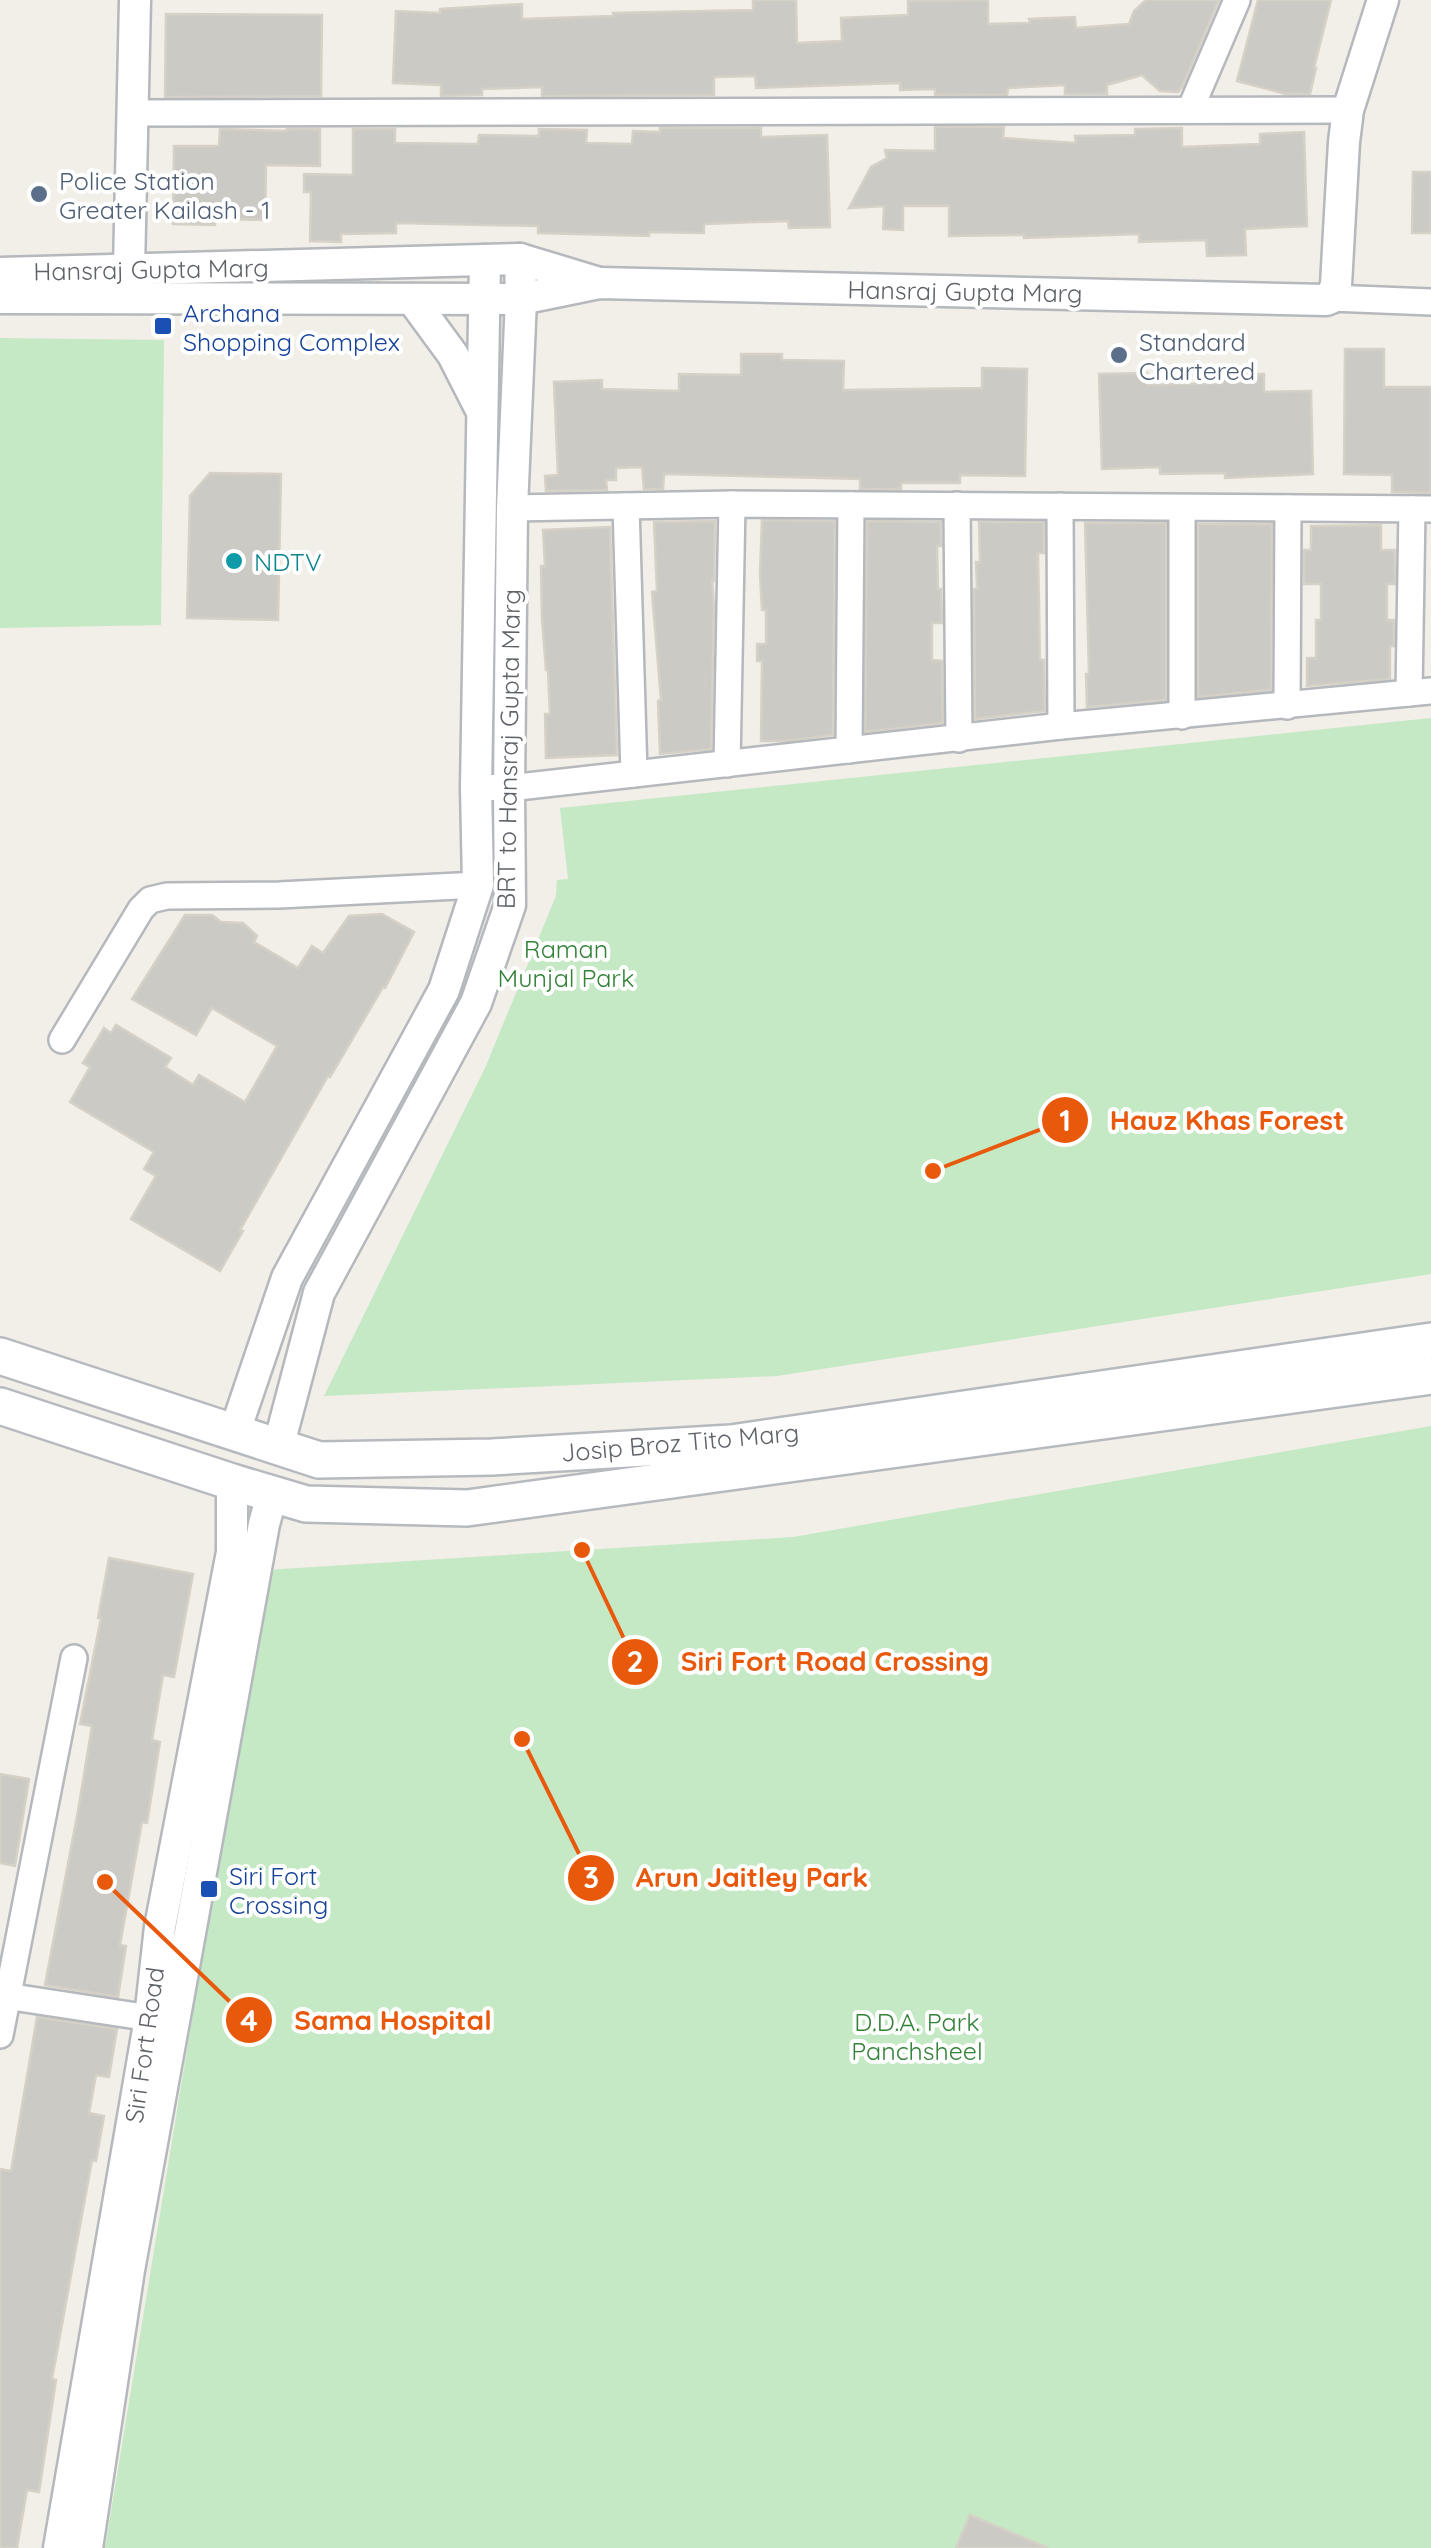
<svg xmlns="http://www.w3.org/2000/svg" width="1431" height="2548" font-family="Quicksand,sans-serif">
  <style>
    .green { fill: #c5e8c5 }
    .building { fill: #cccac5; stroke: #d6d1c6; stroke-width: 2.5 }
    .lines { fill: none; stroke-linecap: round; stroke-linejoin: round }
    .minor-casing { stroke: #b5b8bc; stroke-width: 30 }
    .tertiary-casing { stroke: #b5b8bc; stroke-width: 35 }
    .secondary-casing { stroke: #b6babf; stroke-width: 40 }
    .minor { stroke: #fff; stroke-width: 25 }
    .tertiary { stroke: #fff; stroke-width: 30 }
    .secondary { stroke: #fff; stroke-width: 35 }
    .service-dot { fill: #5c6f8a; stroke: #fff; stroke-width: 4 }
    .transit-dot { fill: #1a4fb4; stroke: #fff; stroke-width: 4 }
    .culture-dot { fill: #0f9aa8; stroke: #fff; stroke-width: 4 }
    .labels { text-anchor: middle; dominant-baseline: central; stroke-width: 8; stroke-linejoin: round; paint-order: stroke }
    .service-label { font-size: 25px; fill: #4e5e75; stroke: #fff; text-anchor: start }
    .street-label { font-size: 25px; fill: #5f6368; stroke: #fff }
    .transit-label { font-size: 25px; fill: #164399; stroke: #fff; text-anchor: start }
    .culture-label { font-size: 25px; fill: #0d838f; stroke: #fff; text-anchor: start }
    .park-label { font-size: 25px; fill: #348238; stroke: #fff }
    .leader { fill: none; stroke: #e8590c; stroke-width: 4 }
    .callout-dot { fill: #e8590c; stroke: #fff; stroke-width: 4 }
    .mark-label { font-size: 30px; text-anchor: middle; font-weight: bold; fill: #fff }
    .callout-label { font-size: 28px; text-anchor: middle; font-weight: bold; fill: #e8590c; stroke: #fff; stroke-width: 8; stroke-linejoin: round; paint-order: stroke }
  </style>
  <rect width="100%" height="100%" fill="#f1efe8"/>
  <g class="green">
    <polygon points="0,338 164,340 161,625 0,628"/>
    <polygon points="1431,718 1431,1274 777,1376 324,1396 485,1068 556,896 557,880 568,879 560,808"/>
    <polygon points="1431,1426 1431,2548 105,2548 266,1570 793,1537"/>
  </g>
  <g class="building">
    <polygon points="753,0 796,0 797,43 842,41 841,18 908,15 908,1 988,0 988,24 1030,23 1029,19 1075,17 1076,28 1129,24 1134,11 1146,0 1219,0 1182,87 1178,92 1160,91 1142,75 1107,85 1107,94 1065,94 1065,85 1008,88 1007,95 935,95 935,89 900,90 900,83 756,88 755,76 714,77 714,95 542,96 542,87 482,89 482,95 441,96 441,85 393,83 396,11 440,13 440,9 522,4 522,19 613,16 613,13 753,10"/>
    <polygon points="1258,0 1331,0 1314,68 1316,68 1310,94 1286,94 1237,81"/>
    <polygon points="166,14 322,15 321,96 165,97"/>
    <polygon points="935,127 1004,127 1003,138 1076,143 1075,136 1135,135 1135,129 1182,128 1182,147 1260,144 1260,134 1304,132 1307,226 1245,229 1246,255 1207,256 1206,240 1139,242 1139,234 1024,238 1024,235 949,236 949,206 903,206 903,230 883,229 884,206 849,208 871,167 887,158 885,150 935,151"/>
    <polygon points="660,128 761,128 761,137 827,135 830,227 789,228 788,221 704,224 704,233 649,232 649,236 538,233 538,226 396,223 396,233 341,234 341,242 310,241 311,192 304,192 304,174 353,175 353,129 395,129 395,143 478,144 479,135 539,136 539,129 587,130 586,143 632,144 633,131 660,132"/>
    <polygon points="220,129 287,131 287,129 320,129 320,166 266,165 265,220 215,219 215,225 173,224 174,146 219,146"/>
    <polygon points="1413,172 1431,172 1431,233 1412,233"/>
    <polygon points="1345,349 1384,349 1384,387 1431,387 1431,493 1392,492 1392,475 1344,474"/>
    <polygon points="741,354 782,354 782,360 844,361 843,390 982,388 982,368 1027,369 1025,476 960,475 960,483 901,483 901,489 860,489 860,479 664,474 663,489 644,489 642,467 616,468 616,480 606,480 607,490 546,491 545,476 558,475 554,382 602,380 602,389 679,391 679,374 741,375"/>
    <polygon points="1147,373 1147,385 1222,383 1222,375 1264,374 1264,392 1311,391 1313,474 1225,478 1225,473 1160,474 1160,467 1102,469 1099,374"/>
    <polygon points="210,473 281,474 278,620 187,618 190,496"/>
    <polygon points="762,520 835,521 833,735 786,741 761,741 762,661 757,661 757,644 766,644 766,610 762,610 760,574"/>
    <polygon points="715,521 714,581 712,581 714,605 711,749 660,754 658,701 661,700 652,592 657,591 654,522"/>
    <polygon points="867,521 941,522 941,546 937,546 938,589 941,589 942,623 932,623 932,660 942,661 943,723 865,732"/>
    <polygon points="979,522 1044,522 1044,553 1038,553 1040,660 1044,660 1045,711 975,719 974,589 977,589 976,562 980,562"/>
    <polygon points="1085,523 1166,523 1166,700 1087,707 1086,674 1089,674"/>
    <polygon points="1198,524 1272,524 1271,690 1198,697"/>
    <polygon points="1381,525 1381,550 1395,550 1395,584 1387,584 1387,620 1394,620 1394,646 1390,646 1390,679 1307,686 1307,658 1316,658 1316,620 1321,620 1321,584 1304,584 1304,550 1311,550 1311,526"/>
    <polygon points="610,527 617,755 546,758 545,714 550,714 548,670 546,670 542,619 541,566 545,566 543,530"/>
    <polygon points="382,914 414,932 385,988 383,987 330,1077 328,1076 240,1230 243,1231 220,1271 131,1219 156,1176 144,1169 154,1152 70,1102 90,1067 83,1063 104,1028 111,1033 116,1025 171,1058 165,1067 193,1085 199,1075 245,1102 277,1046 212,1008 196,1035 132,999 185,915 212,915 221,922 243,923 257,936 254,942 298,968 312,946 323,953 349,916"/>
    <polygon points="109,1558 193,1574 174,1677 163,1675 152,1740 160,1742 147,1823 142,1822 120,1945 126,1946 118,1997 45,1985 78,1811 92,1726 80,1724 101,1618 98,1618"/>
    <polygon points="0,1774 29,1779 15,1866 0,1863"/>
    <polygon points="37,2017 117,2029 109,2077 96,2075 89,2113 104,2116 96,2161 92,2160 52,2379 56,2380 39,2492 27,2490 17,2548 0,2548 0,2169 11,2171"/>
    <polygon points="970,2515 1048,2548 956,2548"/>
  </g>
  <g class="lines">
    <g class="minor-casing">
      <g id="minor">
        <polyline points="1190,110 1237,0"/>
        <polyline points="133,113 1348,110"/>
        <polyline points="1331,298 1431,302"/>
        <polyline points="957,505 959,739"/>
        <polyline points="626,506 634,774"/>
        <polyline points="1060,506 1061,726"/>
        <polyline points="512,508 732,504 1431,509"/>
        <polyline points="1182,508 1182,716"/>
        <polyline points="1409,693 1412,509"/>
        <polyline points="1287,706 1288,508"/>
        <polyline points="849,750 851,505"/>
        <polyline points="727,764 732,504"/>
        <polyline points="476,787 509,788 1061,726 1431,691"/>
        <polyline points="62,1040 141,909 150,900 167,896 279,895 478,885"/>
        <polyline points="0,1995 150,2018"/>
        <polyline points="0,2035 74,1658"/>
      </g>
    </g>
    <g class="tertiary-casing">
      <g id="tertiary">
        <polyline points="129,269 135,0"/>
        <polyline points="0,273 520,259 596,282"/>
        <polyline points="0,298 521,299 599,283 1326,300 1331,298 1336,285 1344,142 1348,110 1383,0"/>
        <polyline points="412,299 453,355 479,406"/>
        <polyline points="235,1431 287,1278 444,990 478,885 476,787 485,260"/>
        <polyline points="278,1448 319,1293 476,1003 510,905 509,788 512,508 521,299 520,259"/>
        <polyline points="59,2548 150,2018 160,1927 232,1552 232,1482"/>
        <polyline points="87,2548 129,2270 264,1524 272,1495"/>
      </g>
    </g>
    <g class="secondary-casing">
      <g id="secondary">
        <polyline points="0,1356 319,1460 492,1457 731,1443 1431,1341"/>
        <polyline points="0,1406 232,1482 306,1504 467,1508 1431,1376"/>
      </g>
    </g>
    <use href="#minor" class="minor"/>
    <use href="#tertiary" class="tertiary"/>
    <use href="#secondary" class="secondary"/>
  </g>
  <g class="service-dot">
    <circle cx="39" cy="194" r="10"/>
    <circle cx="1119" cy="355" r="10"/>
  </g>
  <g class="transit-dot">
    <rect x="153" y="316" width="20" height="20" rx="5"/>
    <rect x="199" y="1879" width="20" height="20" rx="5"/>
  </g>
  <circle class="culture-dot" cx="234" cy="561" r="10"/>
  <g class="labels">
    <g class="service-label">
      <text x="59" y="180">Police Station<tspan x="59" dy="29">Greater Kailash - 1</tspan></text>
      <text x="1139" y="341">Standard<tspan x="1139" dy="29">Chartered</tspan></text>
    </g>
    <g class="street-label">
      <text transform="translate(151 269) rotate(-1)">Hansraj Gupta Marg</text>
      <text transform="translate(965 291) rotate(1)">Hansraj Gupta Marg</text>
      <text transform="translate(508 749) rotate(-89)">BRT to Hansraj Gupta Marg</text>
      <text transform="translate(680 1442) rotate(-5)">Josip Broz Tito Marg</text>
      <text transform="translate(144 2045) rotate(-82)">Siri Fort Road</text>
    </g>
    <g class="transit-label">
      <text x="183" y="312">Archana<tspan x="183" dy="29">Shopping Complex</tspan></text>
      <text x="229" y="1875">Siri Fort<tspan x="229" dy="29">Crossing</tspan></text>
    </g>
    <g class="culture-label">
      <text x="254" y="561">NDTV</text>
    </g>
    <g class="park-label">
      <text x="566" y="948">Raman<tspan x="566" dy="29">Munjal Park</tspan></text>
      <text x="917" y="2021">D.D.A. Park<tspan x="917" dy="29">Panchsheel</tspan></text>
    </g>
  </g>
  <path class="leader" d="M933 1171L1065 1120M582 1550L635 1662M522 1739L591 1878M105 1882L249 2020"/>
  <g class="callout-dot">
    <circle cx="933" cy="1171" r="10"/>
    <circle cx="582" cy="1550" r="10"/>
    <circle cx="522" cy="1739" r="10"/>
    <circle cx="105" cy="1882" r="10"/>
    <circle cx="1065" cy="1120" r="25"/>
    <circle cx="635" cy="1662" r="25"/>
    <circle cx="591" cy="1878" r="25"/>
    <circle cx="249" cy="2020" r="25"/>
  </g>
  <g class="mark-label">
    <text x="1065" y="1131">1</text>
    <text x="635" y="1672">2</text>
    <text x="591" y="1888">3</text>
    <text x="249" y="2031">4</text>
  </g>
  <g class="callout-label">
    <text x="1227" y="1130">Hauz Khas Forest</text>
    <text x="835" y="1671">Siri Fort Road Crossing</text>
    <text x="752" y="1887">Arun Jaitley Park</text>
    <text x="393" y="2030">Sama Hospital</text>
  </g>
</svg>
